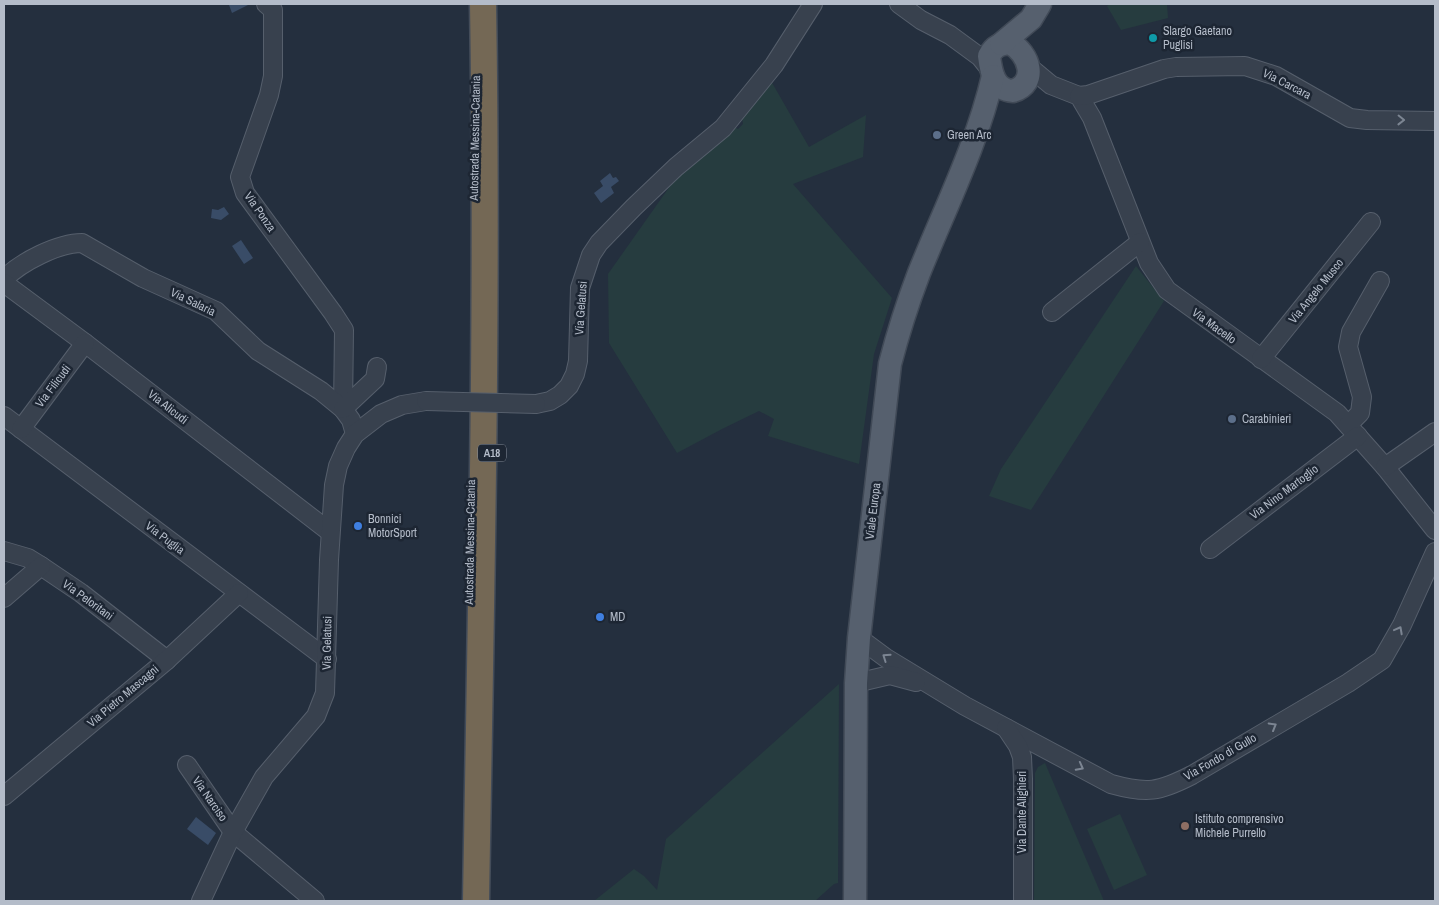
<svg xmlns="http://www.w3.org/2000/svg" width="1439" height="905" font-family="'Archivo Narrow',sans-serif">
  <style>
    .green { fill: #263c3f }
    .water { fill: #394c67 }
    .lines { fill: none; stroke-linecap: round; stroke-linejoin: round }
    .minor-casing { stroke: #565f6c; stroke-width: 20 }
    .major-casing { stroke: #414a57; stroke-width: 25 }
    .highway-casing { stroke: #434c59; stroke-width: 29 }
    .minor { stroke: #38414e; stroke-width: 18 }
    .major { stroke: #56606e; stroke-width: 22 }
    .highway { stroke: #746855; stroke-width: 26 }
    .minor-bridge-casing { stroke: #565f6c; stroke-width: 20; stroke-linecap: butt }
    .minor-bridge { stroke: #38414e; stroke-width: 18 }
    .oneway { stroke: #7c8592 }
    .culture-dot { fill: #0f9aa8; stroke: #1d2633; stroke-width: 2 }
    .service-dot { fill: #5c6f8a; stroke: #1d2633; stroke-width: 2 }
    .shop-dot { fill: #3f7fe0; stroke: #1d2633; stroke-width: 2 }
    .education-dot { fill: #8d6e63; stroke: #1d2633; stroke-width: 2 }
    .labels { text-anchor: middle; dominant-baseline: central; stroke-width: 5; stroke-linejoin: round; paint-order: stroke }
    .shield { fill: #1d2633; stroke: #878f9c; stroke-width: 1 }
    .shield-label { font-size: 11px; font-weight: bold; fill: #b4bcc9 }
    .poi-label { font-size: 12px; fill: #b4bcc9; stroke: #1d2633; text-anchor: start }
    .street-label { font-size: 12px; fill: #b4bcc9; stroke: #1d2633 }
  </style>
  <rect width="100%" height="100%" fill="#242f3e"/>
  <g class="green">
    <polygon points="1110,4 1167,4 1168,18 1121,30 1107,6"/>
    <polygon points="771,81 809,147 866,115 863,157 793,184 892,298 874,354 859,464 768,436 774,419 759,411 722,429 677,453 609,343 608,274 680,172 733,126 738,129 743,124 742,117"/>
    <polygon points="1136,266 1164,301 1031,510 989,496 1001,469"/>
    <polygon points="839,684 838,883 834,884 815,901 594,901 634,869 644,876 657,890 666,839"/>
    <polygon points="1045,763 1104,901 1034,901 1035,773 1038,767"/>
    <polygon points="1120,814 1147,875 1114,890 1087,829"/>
  </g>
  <g class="water">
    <polygon points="231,4 247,4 248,5 232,13 229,5"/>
    <polygon points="610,173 613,178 616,177 619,181 611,187 614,193 601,203 594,193 603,186 600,181"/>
    <polygon points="224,207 229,214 221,220 211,218 212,209 218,210"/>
    <polygon points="241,240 253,258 244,264 232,246"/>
    <polygon points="196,817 216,833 208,845 187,829"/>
  </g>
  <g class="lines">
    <g class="minor-casing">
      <g id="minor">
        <polyline points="266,4 273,10 273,76 269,95 240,177 245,193 333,313 344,330 343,409"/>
        <polyline points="899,4 921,20 950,35 980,57 992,72"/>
        <polyline points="1027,65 1051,85 1079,96 1092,118 1149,263 1167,290 1337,413 1385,467 1435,530"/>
        <polyline points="1079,96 1088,95 1164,69 1176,67 1245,66 1276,76 1350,118 1367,120 1435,121"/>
        <path d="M4,279C21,262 58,243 82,243L143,278L216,311L258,351L321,391L343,409L351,420L355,434"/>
        <polyline points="4,283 85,343 330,532"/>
        <polyline points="1052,312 1140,242"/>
        <polyline points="1261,359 1371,222"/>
        <polyline points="536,404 550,401 560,395 569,386 575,374 578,361 580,288 591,255 599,243 634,207 676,167 723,128 774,65 813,4"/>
        <polyline points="343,409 375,379 377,367"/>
        <polyline points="4,416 327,659"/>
        <polyline points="1348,425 1360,413 1362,397 1348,347 1351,332 1380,281"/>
        <polyline points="21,429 85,343"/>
        <polyline points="1385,467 1435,432"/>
        <polyline points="1210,549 1358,436"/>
        <polyline points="4,551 28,558 41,566 81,593 167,660"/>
        <polyline points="4,598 41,566"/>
        <path d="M859,638L886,658L965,706L1111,784C1147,794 1159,792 1192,775L1348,683L1382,660L1402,625L1435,552"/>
        <polyline points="856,683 890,675 916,682"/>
        <polyline points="1006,728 1018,746 1022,757 1023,779 1023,901"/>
        <polyline points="187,765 233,832 315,901"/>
        <polyline points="4,796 167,660 239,593"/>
        <polyline points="201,901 233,832 264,777 316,716 325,693 329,560 334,485 338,466 346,448 355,434 381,414 402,405 426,401"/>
      </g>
    </g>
    <g class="major-casing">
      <g id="major">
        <path d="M1010,43C1029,53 1039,83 1013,91C994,90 991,72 989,56C994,46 1000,44 1010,43Z"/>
        <polyline points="1001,44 1031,19 1040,4"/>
        <path d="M855,901L856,683L859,638L890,364C898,333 908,302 919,273C945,208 977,145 993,76"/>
      </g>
    </g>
    <g class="highway-casing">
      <path id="highway" d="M476,901C481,602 488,303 483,4"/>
    </g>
    <use href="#minor" class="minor"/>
    <use href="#major" class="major"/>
    <use href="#highway" class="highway"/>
    <g class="minor-bridge-casing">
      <polyline id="minor-bridge" points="426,401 536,404"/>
    </g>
    <use href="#minor-bridge" class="minor-bridge"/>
  </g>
  <defs><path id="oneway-chevron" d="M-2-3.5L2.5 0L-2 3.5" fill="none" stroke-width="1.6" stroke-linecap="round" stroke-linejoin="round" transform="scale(1.25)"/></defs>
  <g class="oneway">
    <use href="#oneway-chevron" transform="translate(1401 120) rotate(1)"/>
    <use href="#oneway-chevron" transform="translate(1399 630) rotate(-62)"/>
    <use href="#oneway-chevron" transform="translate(886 657) rotate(-145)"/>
    <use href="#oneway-chevron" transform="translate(1273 726) rotate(-30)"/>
    <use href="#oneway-chevron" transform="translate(1080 767) rotate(28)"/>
  </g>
  <circle class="culture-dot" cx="1153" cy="38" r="5"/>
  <g class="service-dot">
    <circle cx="937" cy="135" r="5"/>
    <circle cx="1232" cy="419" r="5"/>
  </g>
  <g class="shop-dot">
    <circle cx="358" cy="526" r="5"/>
    <circle cx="600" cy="617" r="5"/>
  </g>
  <circle class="education-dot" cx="1185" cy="826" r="5"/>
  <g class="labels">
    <rect class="shield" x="478" y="444.5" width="28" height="17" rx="4"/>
    <g class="shield-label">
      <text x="492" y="453">A18</text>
    </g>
    <g class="poi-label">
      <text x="1163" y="31">Slargo Gaetano<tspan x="1163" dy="14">Puglisi</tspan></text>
      <text x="947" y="135">Green Arc</text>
      <text x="1242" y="419">Carabinieri</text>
      <text x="368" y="519">Bonnici<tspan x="368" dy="14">MotorSport</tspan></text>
      <text x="610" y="617">MD</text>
      <text x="1195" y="819">Istituto comprensivo<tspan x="1195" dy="14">Michele Purrello</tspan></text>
    </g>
    <g class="street-label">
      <text transform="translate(1287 84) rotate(27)">Via Carcara</text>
      <text transform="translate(475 138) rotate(-89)">Autostrada Messina-Catania</text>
      <text transform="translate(260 212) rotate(55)">Via Ponza</text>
      <text transform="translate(1316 291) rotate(-51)">Via Angelo Musco</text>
      <text transform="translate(193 302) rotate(26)">Via Salaria</text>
      <text transform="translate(581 308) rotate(-86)">Via Gelatusi</text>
      <text transform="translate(1214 326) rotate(36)">Via Macello</text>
      <text transform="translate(53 386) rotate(-53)">Via Filicudi</text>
      <text transform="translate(168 407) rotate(38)">Via Alicudi</text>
      <text transform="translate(1284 492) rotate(-37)">Via Nino Martoglio</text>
      <text transform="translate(873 511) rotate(-83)">Viale Europa</text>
      <text transform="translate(165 538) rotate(37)">Via Puglia</text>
      <text transform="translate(470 542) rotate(-89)">Autostrada Messina-Catania</text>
      <text transform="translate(88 600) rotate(36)">Via Peloritani</text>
      <text transform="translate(327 643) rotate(-89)">Via Gelatusi</text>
      <text transform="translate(123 696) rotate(-40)">Via Pietro Mascagni</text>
      <text transform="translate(1220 757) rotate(-30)">Via Fondo di Gullo</text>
      <text transform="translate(210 799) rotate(55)">Via Narciso</text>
      <text transform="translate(1022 812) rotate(-90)">Via Dante Alighieri</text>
    </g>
  </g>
  <rect width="1439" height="905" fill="none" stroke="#b4bcc9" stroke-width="10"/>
</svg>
